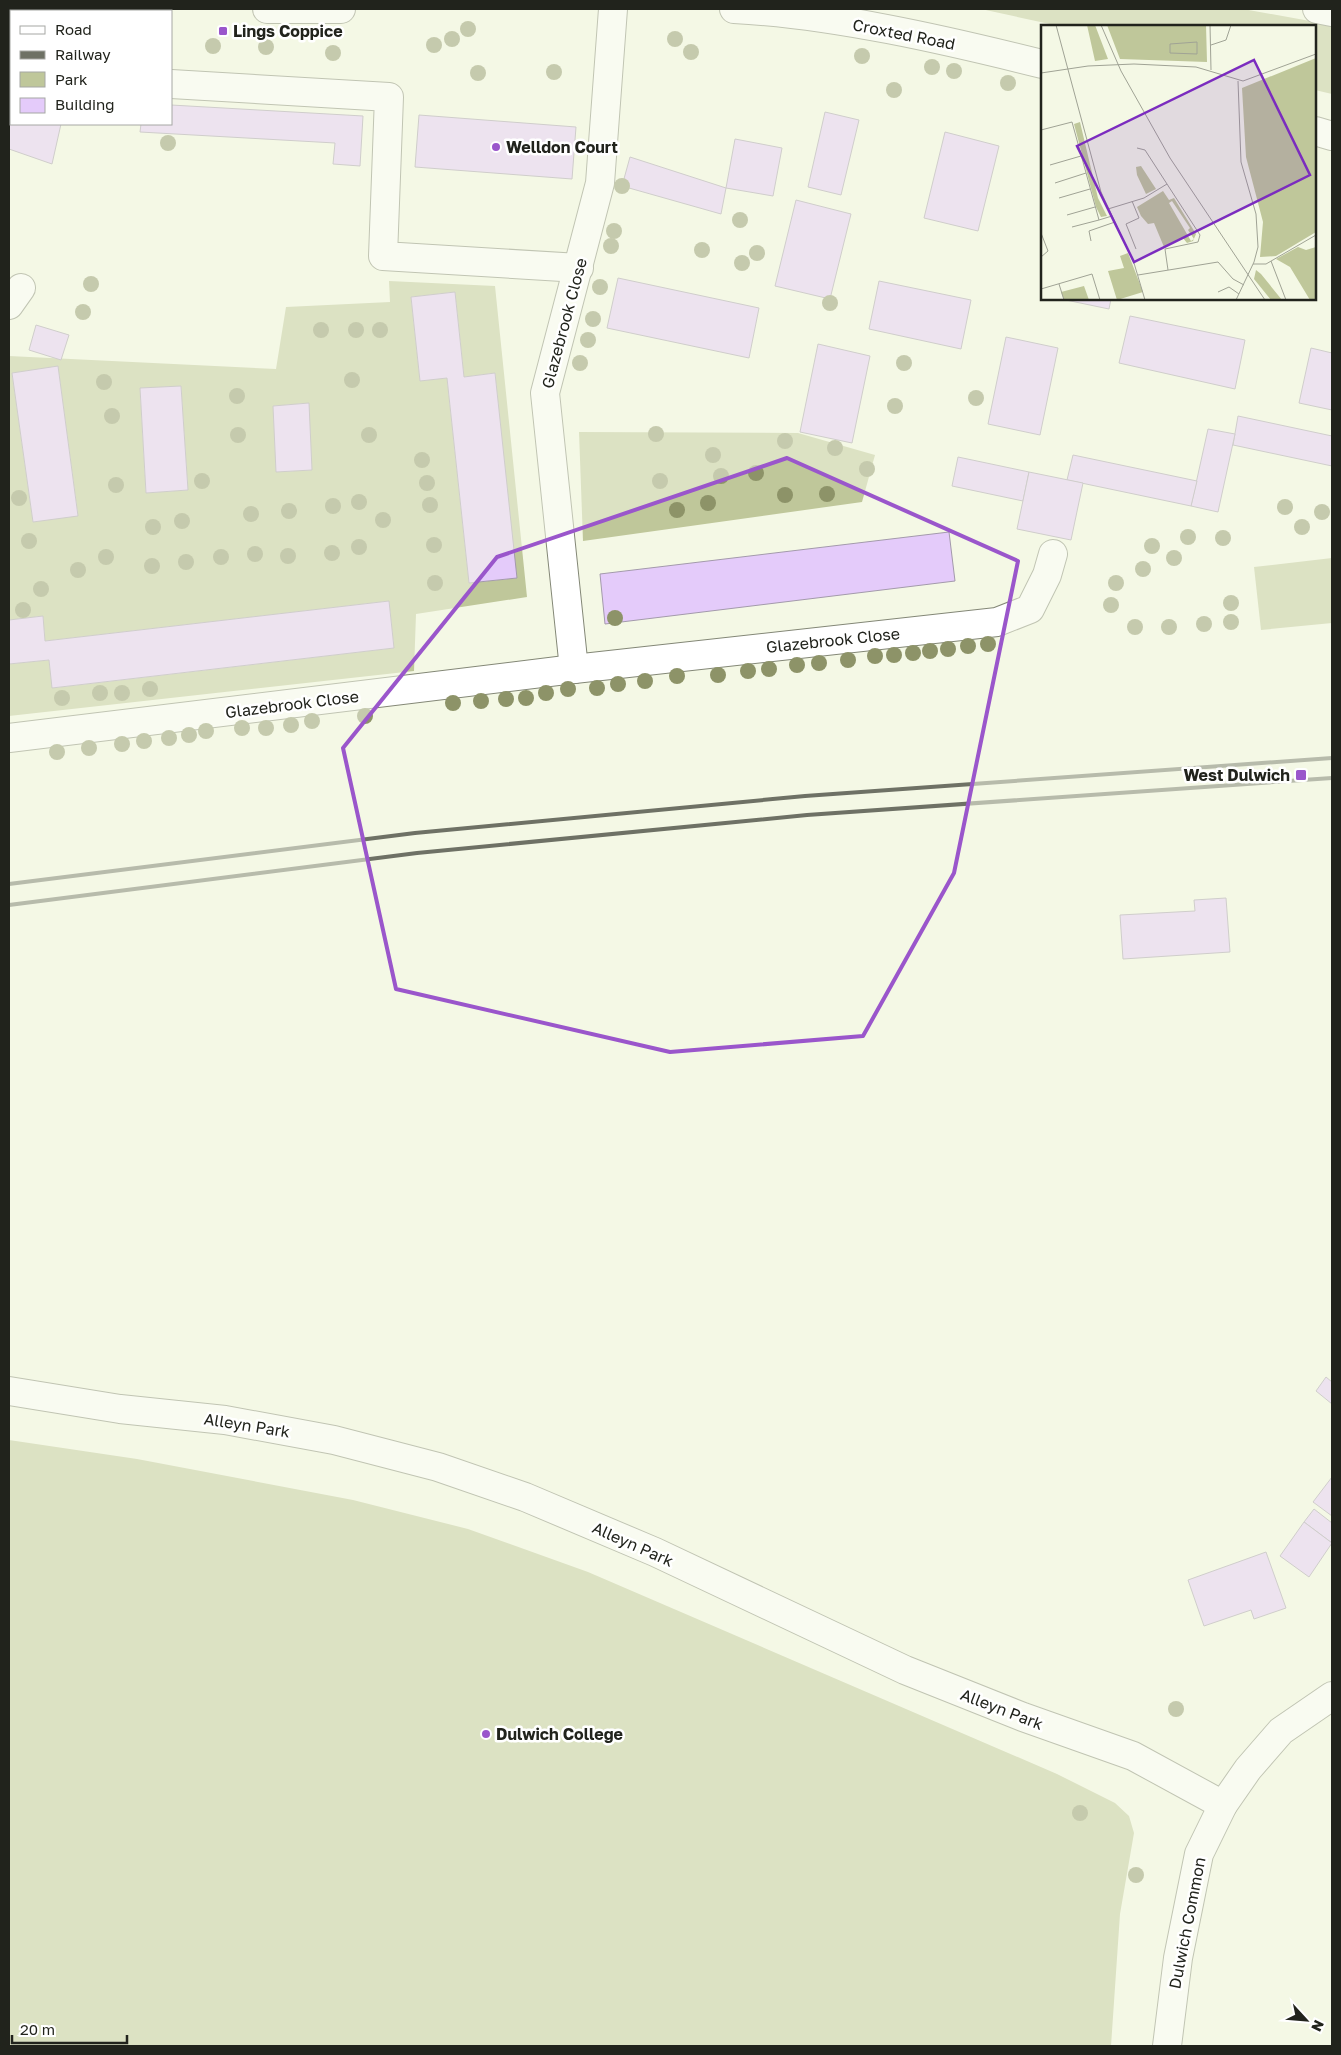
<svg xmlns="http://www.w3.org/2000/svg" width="1341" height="2055" font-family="'Golos Text',sans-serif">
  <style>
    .green { fill: #bfc79a; fill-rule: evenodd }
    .building { fill: #e4cbfa; stroke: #a39aab }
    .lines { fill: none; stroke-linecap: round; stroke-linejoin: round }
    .minor-casing { stroke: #838776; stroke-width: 30 }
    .major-casing { stroke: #838776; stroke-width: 30 }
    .highway-casing { stroke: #838776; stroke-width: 30 }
    .minor { stroke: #fff; stroke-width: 28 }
    .major { stroke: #fff; stroke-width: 28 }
    .highway { stroke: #fff; stroke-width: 28 }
    .rail { stroke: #6e7165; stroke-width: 4 }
    .tree { fill: #8d9368 }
    .marked { fill: none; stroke: #9a56cb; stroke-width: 4; stroke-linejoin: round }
    .poi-dot { fill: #9a56cb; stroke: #fff; stroke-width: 2 }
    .labels { text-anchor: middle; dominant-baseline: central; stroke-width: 5; stroke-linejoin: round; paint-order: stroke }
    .poi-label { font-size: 16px; font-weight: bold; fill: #21231c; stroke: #fff; text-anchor: start }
    .street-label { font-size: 16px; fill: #21231c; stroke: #fff }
    .inset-road { fill: none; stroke: #a0a395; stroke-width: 1 }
    .view { fill: #7b2cbf; fill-opacity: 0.15; stroke: #7b2cbf; stroke-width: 2.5 }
    .inset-edge { fill: none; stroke: #21231c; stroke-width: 2.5 }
  </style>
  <rect width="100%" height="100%" fill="#f4f8e5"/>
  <g class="green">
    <polygon points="981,9 1243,9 1332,25 1332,94 1315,90 1315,26 1059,26"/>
    <path d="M389,281L495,286L527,597L416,614L414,671L9,716V664L49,660L53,688L394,648L389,601L45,641L43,616L9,620V356L276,369L286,307L390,302ZM455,292L464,377L495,373L516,578L469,583L447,378L420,380L411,297ZM58,367L78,515L33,522L12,373ZM181,386L188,490L146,493L140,389ZM308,403L312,470L277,472L273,406Z"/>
    <polygon points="579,432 798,433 875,455 862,502 583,541"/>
    <polygon points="1332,558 1332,623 1261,630 1254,567"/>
    <polygon points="9,1440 137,1459 353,1500 468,1529 588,1572 1057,1774 1115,1803 1129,1816 1134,1833 1120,1914 1111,2046 9,2046"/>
  </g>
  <g class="building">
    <polygon points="9,100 11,101 11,124 61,124 52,164 9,149"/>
    <polygon points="171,105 363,116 360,166 333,164 335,143 140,132 141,124 171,124"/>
    <polygon points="825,112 859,120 841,195 808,187"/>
    <polygon points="419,115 576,127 572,179 415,167"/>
    <polygon points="945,132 999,146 978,231 924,218"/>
    <polygon points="735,139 782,148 773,196 726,188"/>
    <polygon points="630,157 726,188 721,214 622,186"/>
    <polygon points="796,200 851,214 830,299 775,286"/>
    <polygon points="618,278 759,308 749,358 607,328"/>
    <polygon points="879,281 971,300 961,349 869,329"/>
    <polygon points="455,292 464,377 495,373 517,578 469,583 447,378 420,381 411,297"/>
    <polygon points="1061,299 1111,299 1109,309"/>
    <polygon points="1130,316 1245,340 1235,389 1119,363"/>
    <polygon points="36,325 69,335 61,360 29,350"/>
    <polygon points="1006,337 1058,348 1040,435 988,424"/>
    <polygon points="818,344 870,356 852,443 800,432"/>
    <polygon points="1311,348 1332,353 1332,410 1299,403"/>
    <polygon points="58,366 78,516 33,522 12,373"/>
    <polygon points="181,386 188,490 146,493 140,388"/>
    <polygon points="309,403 312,470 276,472 273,406"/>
    <polygon points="1238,416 1332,436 1332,466 1233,445"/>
    <polygon points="1208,429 1235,434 1218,512 1191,506"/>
    <polygon points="1073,455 1197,481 1191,506 1067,480"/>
    <polygon points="958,457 1029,472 1023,501 952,486"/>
    <polygon points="1029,472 1083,483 1071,540 1017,529"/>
    <polygon points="949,532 955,581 605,624 600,574"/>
    <polygon points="389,601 394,648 52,688 49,660 9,664 9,620 43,616 45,641"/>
    <polygon points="1226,898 1230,952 1123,959 1120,915 1195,911 1194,900"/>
    <polygon points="1326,1377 1332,1382 1332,1404 1316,1391"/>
    <polygon points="1332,1477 1332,1516 1313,1502"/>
    <polygon points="1314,1509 1332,1523 1332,1543 1304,1522"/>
    <polygon points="1304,1522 1332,1543 1309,1577 1280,1556"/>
    <polygon points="1266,1552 1286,1608 1254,1619 1251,1610 1204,1626 1188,1580"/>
  </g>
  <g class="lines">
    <g class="minor-casing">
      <g id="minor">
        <polyline points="1317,9 1332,12"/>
        <polyline points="171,84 389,97 383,256 579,268"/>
        <polyline points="9,305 21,288"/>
        <polyline points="574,669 545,393 600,183 613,9"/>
        <polyline points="9,738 574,669 997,622 1030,609 1047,575 1053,554"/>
        <polyline points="9,1391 120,1409 225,1420 334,1440 438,1467 525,1497 655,1552 905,1670 1023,1717 1133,1756 1223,1805"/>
      </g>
    </g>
    <g class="major-casing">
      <g id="major">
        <polyline points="267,9 341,9"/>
        <path d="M734,9C833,14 946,40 1042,64"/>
        <polyline points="1315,131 1332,136"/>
      </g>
    </g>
    <g class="highway-casing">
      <polyline id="highway" points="1167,2046 1178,1958 1199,1854 1223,1805 1248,1769 1281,1731 1332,1696"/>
    </g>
    <use href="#minor" class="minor"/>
    <use href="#major" class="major"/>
    <use href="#highway" class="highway"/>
    <g class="rail">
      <polyline points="9,884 415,833 805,796 1332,758"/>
      <polyline points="9,905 417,853 807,815 1332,778"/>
    </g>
  </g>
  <g class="tree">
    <circle cx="468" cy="29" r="8"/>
    <circle cx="452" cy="39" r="8"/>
    <circle cx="675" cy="39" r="8"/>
    <circle cx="434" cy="45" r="8"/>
    <circle cx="213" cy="46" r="8"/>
    <circle cx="266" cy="47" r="8"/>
    <circle cx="691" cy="52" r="8"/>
    <circle cx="333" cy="53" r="8"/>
    <circle cx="862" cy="56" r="8"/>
    <circle cx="932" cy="67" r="8"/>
    <circle cx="954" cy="71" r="8"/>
    <circle cx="554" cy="72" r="8"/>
    <circle cx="478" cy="73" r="8"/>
    <circle cx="1008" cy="83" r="8"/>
    <circle cx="894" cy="90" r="8"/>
    <circle cx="168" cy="143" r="8"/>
    <circle cx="622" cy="186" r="8"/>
    <circle cx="740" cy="220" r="8"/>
    <circle cx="614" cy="231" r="8"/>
    <circle cx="611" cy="246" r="8"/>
    <circle cx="702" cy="250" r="8"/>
    <circle cx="757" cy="253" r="8"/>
    <circle cx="742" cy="263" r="8"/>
    <circle cx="91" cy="284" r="8"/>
    <circle cx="600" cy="287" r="8"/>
    <circle cx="830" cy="303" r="8"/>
    <circle cx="83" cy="312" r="8"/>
    <circle cx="593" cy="319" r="8"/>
    <circle cx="321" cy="330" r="8"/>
    <circle cx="356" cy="330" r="8"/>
    <circle cx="380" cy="330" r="8"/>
    <circle cx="588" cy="340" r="8"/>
    <circle cx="580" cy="363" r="8"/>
    <circle cx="904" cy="363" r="8"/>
    <circle cx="352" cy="380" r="8"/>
    <circle cx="104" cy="382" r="8"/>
    <circle cx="237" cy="396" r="8"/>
    <circle cx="976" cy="398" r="8"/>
    <circle cx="895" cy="406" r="8"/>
    <circle cx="112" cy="416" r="8"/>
    <circle cx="656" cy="434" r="8"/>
    <circle cx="238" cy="435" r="8"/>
    <circle cx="369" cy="435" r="8"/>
    <circle cx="785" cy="441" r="8"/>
    <circle cx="835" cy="448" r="8"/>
    <circle cx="713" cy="455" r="8"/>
    <circle cx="422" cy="460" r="8"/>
    <circle cx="867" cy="469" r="8"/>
    <circle cx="756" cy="473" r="8"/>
    <circle cx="721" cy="476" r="8"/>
    <circle cx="202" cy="481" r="8"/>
    <circle cx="660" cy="481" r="8"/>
    <circle cx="427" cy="483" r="8"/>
    <circle cx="116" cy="485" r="8"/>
    <circle cx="827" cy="494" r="8"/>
    <circle cx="785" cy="495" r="8"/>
    <circle cx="19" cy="498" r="8"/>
    <circle cx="359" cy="502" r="8"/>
    <circle cx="708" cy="503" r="8"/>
    <circle cx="430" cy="505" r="8"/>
    <circle cx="333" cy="506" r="8"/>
    <circle cx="1285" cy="507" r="8"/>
    <circle cx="677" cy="510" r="8"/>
    <circle cx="289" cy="511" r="8"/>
    <circle cx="1322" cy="512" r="8"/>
    <circle cx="251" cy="514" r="8"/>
    <circle cx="383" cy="520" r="8"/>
    <circle cx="182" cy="521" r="8"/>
    <circle cx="153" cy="527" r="8"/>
    <circle cx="1302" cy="527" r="8"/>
    <circle cx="1188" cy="537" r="8"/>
    <circle cx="1223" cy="538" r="8"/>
    <circle cx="29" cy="541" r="8"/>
    <circle cx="434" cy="545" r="8"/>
    <circle cx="1152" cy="546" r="8"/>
    <circle cx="359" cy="547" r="8"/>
    <circle cx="332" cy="553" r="8"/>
    <circle cx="255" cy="554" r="8"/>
    <circle cx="288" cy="556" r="8"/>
    <circle cx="106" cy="557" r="8"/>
    <circle cx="221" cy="557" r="8"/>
    <circle cx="1174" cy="558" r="8"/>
    <circle cx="186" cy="562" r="8"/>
    <circle cx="152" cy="566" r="8"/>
    <circle cx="1143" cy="569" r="8"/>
    <circle cx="78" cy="570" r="8"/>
    <circle cx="435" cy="583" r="8"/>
    <circle cx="1116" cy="583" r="8"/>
    <circle cx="41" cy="589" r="8"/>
    <circle cx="1231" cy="603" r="8"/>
    <circle cx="1111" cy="605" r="8"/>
    <circle cx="23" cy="610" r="8"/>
    <circle cx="615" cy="618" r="8"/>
    <circle cx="1231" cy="622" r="8"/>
    <circle cx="1204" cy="624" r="8"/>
    <circle cx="1135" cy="627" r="8"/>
    <circle cx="1169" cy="627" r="8"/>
    <circle cx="988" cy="644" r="8"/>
    <circle cx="968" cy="646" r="8"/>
    <circle cx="948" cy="649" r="8"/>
    <circle cx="930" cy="651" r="8"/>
    <circle cx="913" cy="653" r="8"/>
    <circle cx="894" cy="655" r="8"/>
    <circle cx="875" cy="656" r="8"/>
    <circle cx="848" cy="660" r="8"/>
    <circle cx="819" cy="663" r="8"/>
    <circle cx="797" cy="665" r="8"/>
    <circle cx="769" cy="669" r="8"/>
    <circle cx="748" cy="671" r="8"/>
    <circle cx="718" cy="675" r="8"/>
    <circle cx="677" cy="676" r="8"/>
    <circle cx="645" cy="681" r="8"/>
    <circle cx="618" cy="684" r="8"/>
    <circle cx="597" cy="688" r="8"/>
    <circle cx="150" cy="689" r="8"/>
    <circle cx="568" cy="689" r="8"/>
    <circle cx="100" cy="693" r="8"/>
    <circle cx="122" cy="693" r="8"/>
    <circle cx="546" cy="693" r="8"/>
    <circle cx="62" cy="698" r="8"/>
    <circle cx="526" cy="698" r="8"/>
    <circle cx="506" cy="699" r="8"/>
    <circle cx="481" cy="701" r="8"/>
    <circle cx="453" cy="703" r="8"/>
    <circle cx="365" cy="716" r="8"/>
    <circle cx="312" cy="721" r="8"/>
    <circle cx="291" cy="725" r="8"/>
    <circle cx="242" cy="728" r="8"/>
    <circle cx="266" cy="728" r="8"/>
    <circle cx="206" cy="731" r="8"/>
    <circle cx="189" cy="735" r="8"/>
    <circle cx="169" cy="738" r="8"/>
    <circle cx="144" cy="741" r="8"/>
    <circle cx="122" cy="744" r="8"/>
    <circle cx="89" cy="748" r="8"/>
    <circle cx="57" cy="752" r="8"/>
    <circle cx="1176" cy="1709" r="8"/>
    <circle cx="1080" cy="1813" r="8"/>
    <circle cx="1136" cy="1875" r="8"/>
  </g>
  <path d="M0 0H1341V2055H0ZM787,458L1018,561L954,873L863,1036L670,1052L396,989L343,748L497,557Z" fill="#f4f8e5" fill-opacity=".55" fill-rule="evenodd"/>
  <path class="marked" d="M787,458L1018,561L954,873L863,1036L670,1052L396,989L343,748L497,557Z"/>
  <g class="poi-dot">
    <rect x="218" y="26" width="10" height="10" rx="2.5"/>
    <circle cx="496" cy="147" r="5"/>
    <rect x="1295" y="769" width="12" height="12" rx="2.5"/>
    <circle cx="486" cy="1734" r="5"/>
  </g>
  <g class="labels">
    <g class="poi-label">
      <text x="233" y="31">Lings Coppice</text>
      <text x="506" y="147">Welldon Court</text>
      <text x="1290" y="775" text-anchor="end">West Dulwich</text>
      <text x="496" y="1734">Dulwich College</text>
    </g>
    <g class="street-label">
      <text transform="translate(904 34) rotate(11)">Croxted Road</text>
      <text transform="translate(564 323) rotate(-75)">Glazebrook Close</text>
      <text transform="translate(833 640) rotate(-6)">Glazebrook Close</text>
      <text transform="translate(292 704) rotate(-7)">Glazebrook Close</text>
      <text transform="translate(247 1425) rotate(9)">Alleyn Park</text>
      <text transform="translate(633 1544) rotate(24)">Alleyn Park</text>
      <text transform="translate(1002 1709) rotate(21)">Alleyn Park</text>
      <text transform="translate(1187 1923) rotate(-79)">Dulwich Common</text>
    </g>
  </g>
  <g transform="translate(1041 25)">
    <rect width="275" height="275" fill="#f4f8e5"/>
    <path d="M46,0H54L67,34L54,36ZM66,0H165L166,37L79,34ZM275,33V207L235,231L219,232L222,197L205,132L201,63ZM39,97L57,173L66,191L60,192L55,182L33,99ZM100,141L115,164L105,169L96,150L95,142ZM122,166L128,175L133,173L155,209L152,216L146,218L142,213L123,222L113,198L107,199L100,191L96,182ZM131,176L149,203L147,205L153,214L150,216L128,178ZM257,222L265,225L275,222V275H269L249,242L235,234ZM87,228L102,267L76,275L67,246L83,243L79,231ZM215,245L220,249L241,275H230L213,254ZM43,261L48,275H23L20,267Z" fill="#bfc79a" fill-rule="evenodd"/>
    <path class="inset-road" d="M15,0L60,167L93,238L104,275M60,0L80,46L129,133L224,275M169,0L170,45M156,17V29L129,28V19ZM170,20L185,15L190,0M0,48L47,41L93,39L155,42L202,56L275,29M0,105L31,97L58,195L71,191M96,123L104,125L159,210L157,217L124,224L127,245M9,140L40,131M14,158L45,148M18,173L49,164M91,176L98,193L85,199L95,224M67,184L103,173L126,159M26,190L54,182M31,202L58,195M0,208L7,226L0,232M50,216L48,206L74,197M230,236L245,275M212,239H225L275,210M97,250L177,237L192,254L203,260M18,259L23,275M0,264L51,249L59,275M177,267L188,262L198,269M195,275L213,237L217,222L215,189L200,137L197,56"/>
    <path class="view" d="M213,35L269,150L93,237L36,121Z"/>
    <rect width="275" height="275" class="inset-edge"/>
  </g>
  <rect width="1341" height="2055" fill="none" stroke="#21231c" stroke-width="20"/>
  <rect x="10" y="10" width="162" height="115" fill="#ffffff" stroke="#a6a7a4"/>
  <rect x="20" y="26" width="25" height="8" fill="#ffffff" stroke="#a6a7a4"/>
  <text x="55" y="35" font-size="15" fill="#21231c">Road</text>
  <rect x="20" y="51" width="25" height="8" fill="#6e7165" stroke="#a6a7a4"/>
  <text x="55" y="60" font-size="15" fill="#21231c">Railway</text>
  <rect x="20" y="72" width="25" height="15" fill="#bfc79a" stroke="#a6a7a4"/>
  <text x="55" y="85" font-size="15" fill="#21231c">Park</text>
  <rect x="20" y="98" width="25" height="15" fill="#e4cbfa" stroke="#a6a7a4"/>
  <text x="55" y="110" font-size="15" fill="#21231c">Building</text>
  <g transform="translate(1306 2020) rotate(116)" stroke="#ffffff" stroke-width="4" paint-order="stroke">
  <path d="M0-4L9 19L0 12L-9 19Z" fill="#21231c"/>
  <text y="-8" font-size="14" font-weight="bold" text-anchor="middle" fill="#21231c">N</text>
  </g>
  <path d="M12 2035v8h115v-8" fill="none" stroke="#21231c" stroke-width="2.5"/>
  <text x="20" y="2035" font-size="15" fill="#21231c" stroke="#ffffff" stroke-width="4" paint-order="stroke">20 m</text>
</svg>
